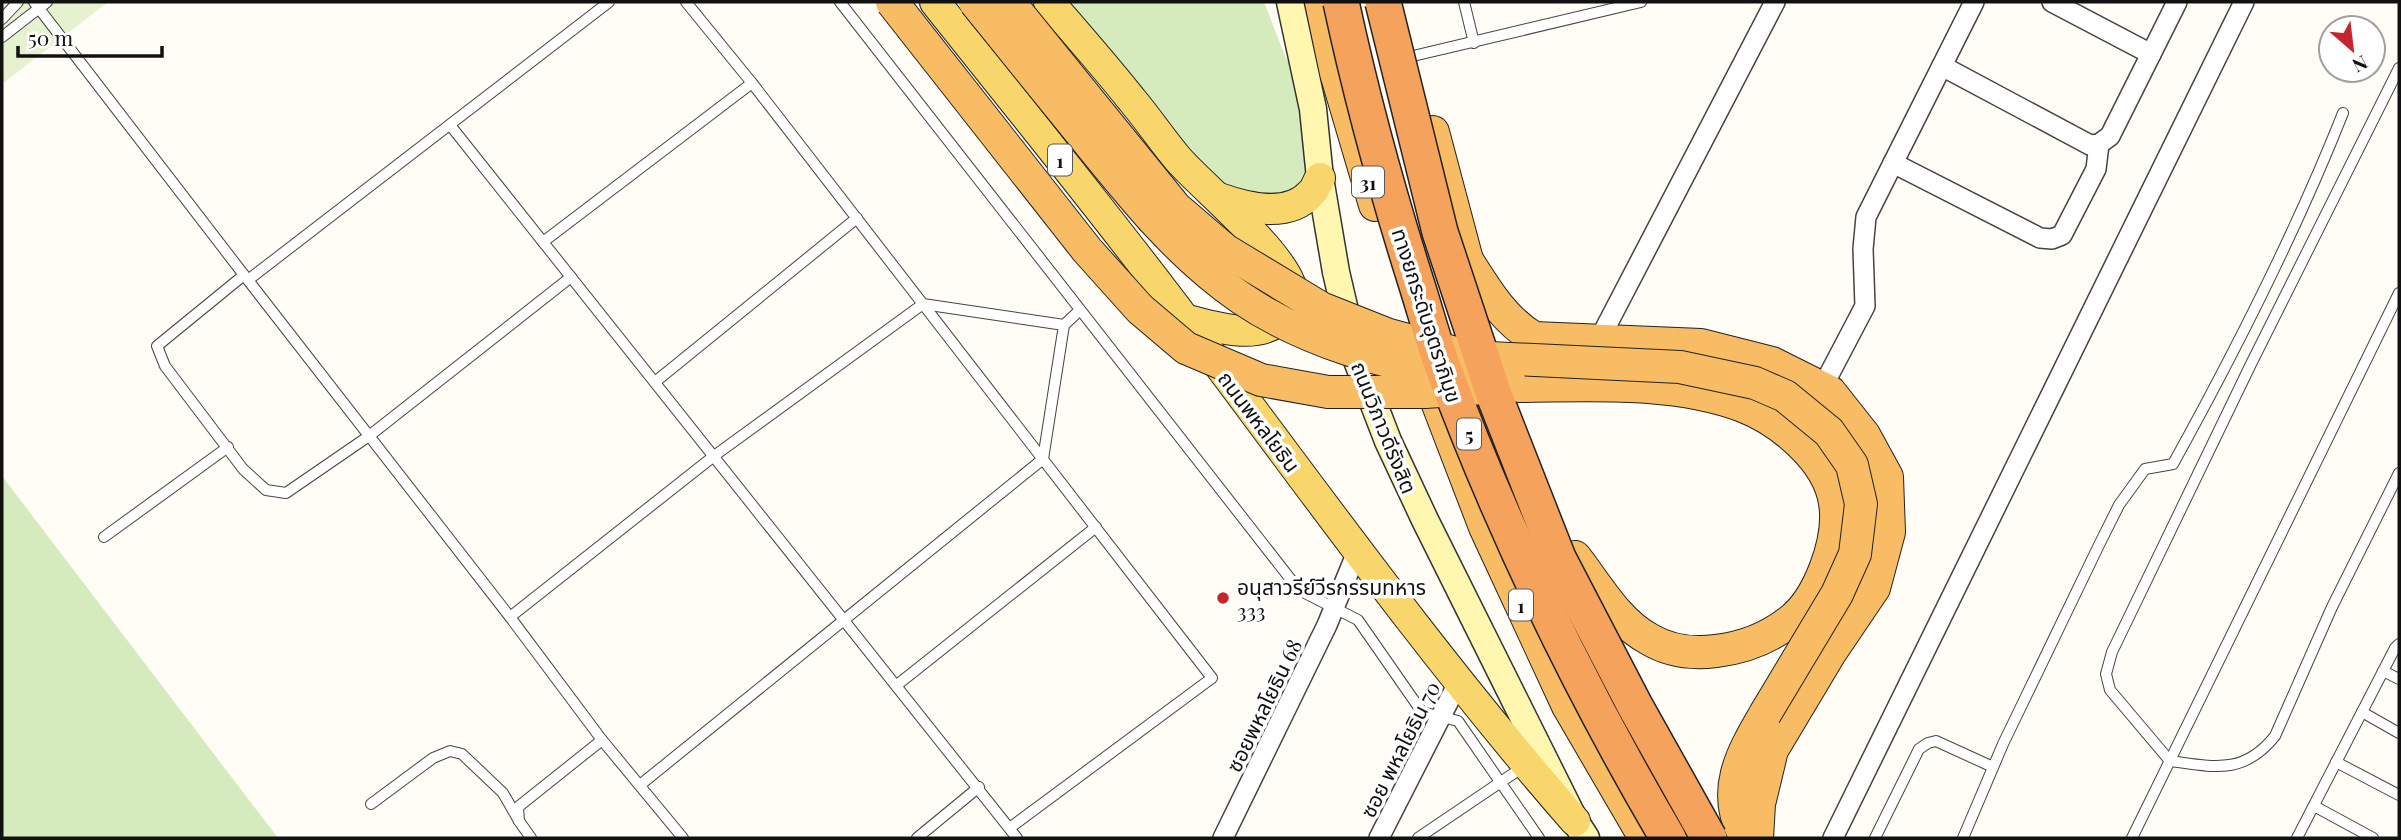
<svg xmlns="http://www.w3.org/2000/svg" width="2401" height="840" font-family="'Playfair Display','Noto Sans Thai',serif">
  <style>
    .green { fill: #d5ebbd }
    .pitch { fill: #e6f2cf }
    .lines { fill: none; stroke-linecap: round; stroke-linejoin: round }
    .service-casing { stroke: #444; stroke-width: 12 }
    .minor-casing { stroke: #444; stroke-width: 22 }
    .secondary-casing { stroke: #333; stroke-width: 29 }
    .primary-casing { stroke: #222; stroke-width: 32 }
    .trunk-casing { stroke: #222; stroke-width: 34 }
    .service { stroke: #fff; stroke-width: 10 }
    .minor { stroke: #fff; stroke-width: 19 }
    .secondary { stroke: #fff6b0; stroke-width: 26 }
    .primary { stroke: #f9d66b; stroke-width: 30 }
    .trunk { stroke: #f7bc64; stroke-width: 32 }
    .trunk-bridge-casing { stroke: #222; stroke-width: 34; stroke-linecap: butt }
    .motorway-bridge-casing { stroke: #222; stroke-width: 38; stroke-linecap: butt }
    .trunk-bridge { stroke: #f7bc64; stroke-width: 32 }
    .motorway-bridge { stroke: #f5a25d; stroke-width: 35 }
    .poi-dot { fill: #c4262e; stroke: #fff; stroke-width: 2.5 }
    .labels { text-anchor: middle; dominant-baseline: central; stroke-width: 7; stroke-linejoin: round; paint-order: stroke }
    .shield { fill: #fff; stroke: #585858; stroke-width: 2 }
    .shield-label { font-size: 19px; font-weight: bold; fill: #111 }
    .street-label { font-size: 21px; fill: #111; stroke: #fff }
    .poi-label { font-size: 21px; fill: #111; stroke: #fff; text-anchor: start }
  </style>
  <rect width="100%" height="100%" fill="#fffdf5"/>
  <g class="green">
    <polygon points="1058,2 1264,2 1285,56 1313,109 1305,192 1256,209 1207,185"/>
    <polygon points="2,476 278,838 2,838"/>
  </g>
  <polygon class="pitch" points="2,2 108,2 2,84"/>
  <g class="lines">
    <g class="service-casing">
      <g id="service">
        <polyline points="34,2 244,275 157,346 165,366 243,469 266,490 286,493 369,436 571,277"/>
        <polyline points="686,2 752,83 1212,678 1011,827"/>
        <polyline points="840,2 1299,590 1358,620 1422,712 1458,721 1539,838"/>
        <polyline points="1464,2 1474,43"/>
        <polyline points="2,19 18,2"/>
        <polyline points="2,37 47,2"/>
        <polyline points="1413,56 1641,2"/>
        <path d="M2399,68L2251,364L2112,652L2106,674L2110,690L2170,761C2214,767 2244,775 2275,736L2332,607L2399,473"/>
        <polyline points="450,125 1017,838"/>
        <polyline points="543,242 752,83"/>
        <polyline points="244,275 510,617 602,740 683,838"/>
        <polyline points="248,280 609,2"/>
        <polyline points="655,382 857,218"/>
        <polyline points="104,537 228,447"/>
        <polyline points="510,617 714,456 923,304 1064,325 1079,311"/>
        <polyline points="2383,671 2399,679"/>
        <polyline points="897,685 1096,527"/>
        <polyline points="2362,712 2399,733"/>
        <polyline points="2336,762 2399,795"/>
        <polyline points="640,785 1043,459 1064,325"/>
        <polyline points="371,804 433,758 450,751 462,754 503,793 519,821"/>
        <polyline points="2314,806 2373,838"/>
        <polyline points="531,838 519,821 518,807 602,740"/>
        <polyline points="917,838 979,787"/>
        <polyline points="1418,838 1523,767"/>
        <polyline points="1875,838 1919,749 1928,743 1936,741 1993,767"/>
        <path d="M1963,838L2003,744L2099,545L2119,505L2145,469L2173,464C2236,350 2295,234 2343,113"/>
        <polyline points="2132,838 2399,293"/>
        <polyline points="2297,838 2395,648 2399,644"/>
      </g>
    </g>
    <g class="minor-casing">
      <g id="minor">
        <polyline points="2052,2 2151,54"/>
        <polyline points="1942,66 2090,145 2099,144 2110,136 2177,2"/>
        <polyline points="1893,163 2040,238 2052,239 2062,235 2096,169 2099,144"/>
        <polyline points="1598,342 1775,2"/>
        <polyline points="1822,388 1865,306 1863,249 1866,217 1974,2"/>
        <polyline points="1223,838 1327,625 1357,552"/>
        <polyline points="1379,838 1459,681"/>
        <polyline points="1833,838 2244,2"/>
      </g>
    </g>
    <g class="secondary-casing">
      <polyline id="secondary" points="1290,2 1313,109 1320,178 1336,272 1356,358 1388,441 1425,520 1575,821 1586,838"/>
    </g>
    <g class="primary-casing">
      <g id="primary">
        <path d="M935,2C1019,108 1105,213 1186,321C1313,490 1436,662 1575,821"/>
        <path d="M1049,2C1077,34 1105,66 1132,100C1148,119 1162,140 1178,159C1203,188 1293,260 1293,296C1294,305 1291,309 1285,315C1260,343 1215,327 1184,319"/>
        <path d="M1219,198C1247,208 1288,219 1311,193C1315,190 1317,183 1320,178"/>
      </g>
    </g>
    <g class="trunk-casing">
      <g id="trunk">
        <polyline points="1321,2 1336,73 1375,205"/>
        <polyline points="1433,132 1471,275"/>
        <path d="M1465,257C1485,288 1502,319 1534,338L1701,345L1772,363L1830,392L1864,435L1887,477L1889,532L1874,588L1830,653L1772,750L1759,804L1757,838"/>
        <polyline points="1424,368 1485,527 1568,706 1645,838"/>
        <path d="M1512,386C1587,386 1671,379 1743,406C1781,421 1829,460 1835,503C1841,540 1819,600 1789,622C1767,639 1742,648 1716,651C1693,654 1669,651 1649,639C1617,622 1597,585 1575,557"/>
        <path d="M1746,838C1720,792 1741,755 1765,714"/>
      </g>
    </g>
    <use href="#service" class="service"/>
    <use href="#minor" class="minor"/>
    <use href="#secondary" class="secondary"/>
    <use href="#primary" class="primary"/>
    <use href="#trunk" class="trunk"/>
    <g class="trunk-bridge-casing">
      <g id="trunk-bridge">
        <polyline points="892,2 1087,250 1140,309 1186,348 1261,380 1328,392 1425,392 1512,386"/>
        <path d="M975,2C1013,49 1051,96 1089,143C1135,200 1180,256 1241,298C1307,343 1388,364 1465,378"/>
        <polyline points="1009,2 1176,208 1225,250 1321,308 1389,335 1470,357 1680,367 1755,383 1785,396 1829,432 1852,465 1861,504 1855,554 1837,594 1765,714"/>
      </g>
    </g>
    <g class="motorway-bridge-casing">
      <g id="motorway-bridge">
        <path d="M1341,2C1361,95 1386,187 1415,279C1424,307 1432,337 1442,365C1504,532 1578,685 1668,838"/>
        <polyline points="1383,2 1440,232 1494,395 1558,558 1635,706 1709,838"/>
      </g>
    </g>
    <use href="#trunk-bridge" class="trunk-bridge"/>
    <use href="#motorway-bridge" class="motorway-bridge"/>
  </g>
  <circle class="poi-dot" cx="1223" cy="598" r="7"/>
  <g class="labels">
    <g class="shield">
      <rect x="1048" y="144.5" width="24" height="31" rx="5"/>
      <rect x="1352" y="166.5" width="32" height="31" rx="5"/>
      <rect x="1457" y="418.5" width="24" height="31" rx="5"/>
      <rect x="1509" y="589.5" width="24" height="31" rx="5"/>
    </g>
    <g class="shield-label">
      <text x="1060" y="160">1</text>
      <text x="1368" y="182">31</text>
      <text x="1469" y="434">5</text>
      <text x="1521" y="605">1</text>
    </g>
    <g class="street-label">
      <text transform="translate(1428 315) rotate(72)">ทางยกระดับอุตราภิมุข</text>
      <text transform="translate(1260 421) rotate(53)">ถนนพหลโยธิน</text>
      <text transform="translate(1385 427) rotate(68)">ถนนวิภาวดีรังสิต</text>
      <text transform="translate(1263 705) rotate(-64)">ซอยพหลโยธิน 68</text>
      <text transform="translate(1399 749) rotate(-63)">ซอย พหลโยธิน 70</text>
    </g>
    <g class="poi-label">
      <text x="1237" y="586">อนุสาวรีย์วีรกรรมทหาร<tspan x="1237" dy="24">333</tspan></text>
    </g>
  </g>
  <rect width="2401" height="840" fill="none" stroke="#111111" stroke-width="7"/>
  <g transform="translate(2352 49) rotate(152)"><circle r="33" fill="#ffffff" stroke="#a0a0a0" stroke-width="2"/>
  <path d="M0-5L12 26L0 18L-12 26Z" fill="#c4262e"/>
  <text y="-10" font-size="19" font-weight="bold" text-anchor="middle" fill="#111111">N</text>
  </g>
  <path d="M18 46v10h144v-10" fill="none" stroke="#111111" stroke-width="3.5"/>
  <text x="28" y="46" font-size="21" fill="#111111" stroke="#ffffff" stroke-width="5" paint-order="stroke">50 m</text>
</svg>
